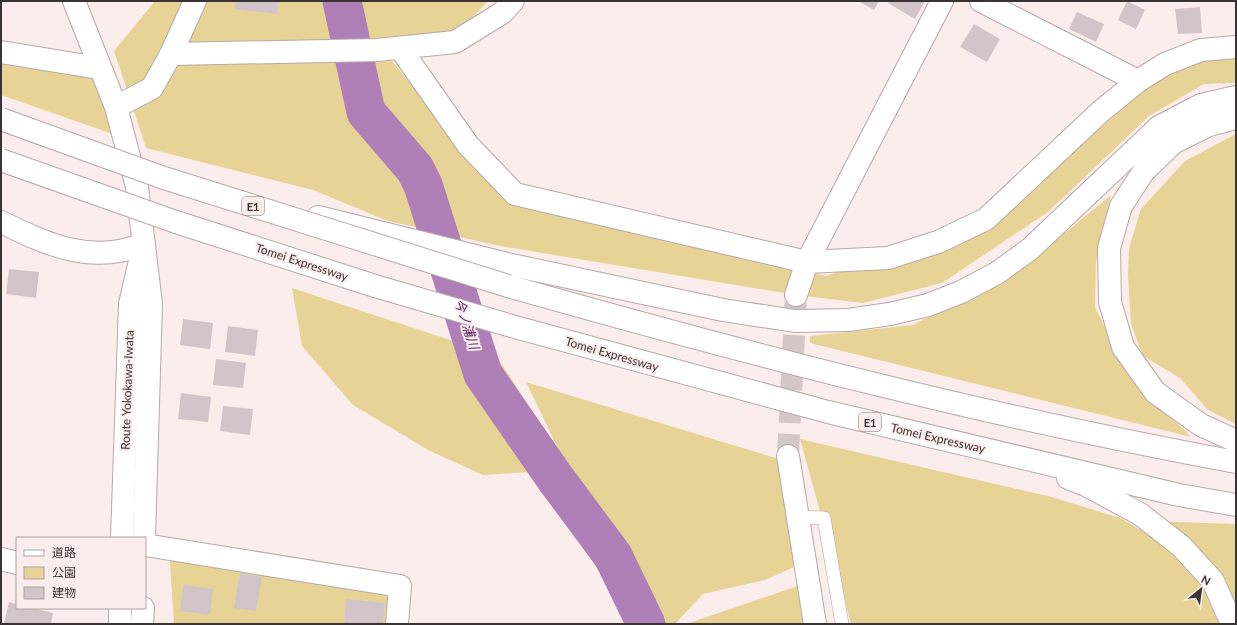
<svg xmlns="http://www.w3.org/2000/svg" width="1237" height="625" font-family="Lato,'Noto Sans JP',sans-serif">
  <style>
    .green { fill: #e8d397; fill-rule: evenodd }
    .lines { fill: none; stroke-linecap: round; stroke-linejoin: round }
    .river { stroke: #af7fb8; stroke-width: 39 }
    .building { fill: #d2c5c9 }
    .minor-tunnel { stroke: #d4c8c7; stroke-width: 22; stroke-dasharray: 22 11; stroke-linecap: butt }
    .service-casing { stroke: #b6a9a7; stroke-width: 14 }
    .minor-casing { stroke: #b6a9a7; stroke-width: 24 }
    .tertiary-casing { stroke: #b6a9a7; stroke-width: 24 }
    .secondary-casing { stroke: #b6a9a7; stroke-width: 24 }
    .motorway-casing { stroke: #b6a9a7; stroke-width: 24 }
    .service { stroke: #fff; stroke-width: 13 }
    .minor { stroke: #fff; stroke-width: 22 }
    .tertiary { stroke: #fff; stroke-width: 22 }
    .secondary { stroke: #fff; stroke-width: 22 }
    .motorway { stroke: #fff; stroke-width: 22 }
    .motorway-bridge-casing { stroke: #b6a9a7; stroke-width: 24; stroke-linecap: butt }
    .motorway-bridge { stroke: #fff; stroke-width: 22 }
    .labels { text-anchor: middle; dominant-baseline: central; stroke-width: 4; stroke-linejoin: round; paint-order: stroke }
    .shield { fill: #fbedec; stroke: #736b6a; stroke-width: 1 }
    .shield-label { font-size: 11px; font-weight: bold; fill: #393333 }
    .street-label { font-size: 12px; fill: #393333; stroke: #fbedec }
    .water-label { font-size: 13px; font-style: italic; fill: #581c62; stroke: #fbedec }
  </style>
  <rect width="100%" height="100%" fill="#fbedec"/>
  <g class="green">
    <polygon points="155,1 488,1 454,37 383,42 349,33 356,63 392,61 510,201 826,276 986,219 1138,81 1236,48 1236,83 1204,84 1149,116 1048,212 942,283 863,303 796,295 500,246 388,221 313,190 146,148 114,51"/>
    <polygon points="1,61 99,68 124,138 1,95"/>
    <polygon points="1236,134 1236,424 1208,410 1180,378 1143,356 1131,324 1128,275 1129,248 1141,209 1185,161"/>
    <polygon points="1111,195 1096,262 1095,307 1126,371 1191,437 810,343 810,336 913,325 1020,270"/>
    <path d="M292,288L496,355L565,463L526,382L782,460L794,567L765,580L703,594L675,624H632L465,358L531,472L483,475L428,450L353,405L302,346ZM571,472L635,558L668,624L571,473Z"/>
    <polygon points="800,439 1052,497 1123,519 1174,551 1203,587 1219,624 851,624"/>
    <polygon points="1150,521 1236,524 1236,624 1231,620"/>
    <polygon points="169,549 400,586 397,624 174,624"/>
    <polygon points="798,586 805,624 686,624"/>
  </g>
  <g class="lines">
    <polyline class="river" points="342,1 366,112 415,169 423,185 483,374 555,478 613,556 646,624"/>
  </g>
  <g class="building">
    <polygon points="235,1 279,1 277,14 234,9"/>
    <polygon points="858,1 879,1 874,10"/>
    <polygon points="890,1 925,1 915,19 888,3"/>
    <polygon points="1127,1 1145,10 1136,29 1118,20"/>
    <polygon points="1200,7 1202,33 1178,34 1175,9"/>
    <polygon points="1077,12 1104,24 1096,42 1069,29"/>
    <polygon points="974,24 1000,39 987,62 960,47"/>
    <polygon points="9,269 39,272 36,298 6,294"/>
    <polygon points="183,319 213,323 210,349 180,345"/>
    <polygon points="228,326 258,330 255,356 225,352"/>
    <polygon points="216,359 246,363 243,388 213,385"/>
    <polygon points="181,393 211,397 208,422 178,419"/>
    <polygon points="223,406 253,409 250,435 220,431"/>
    <polygon points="240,573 262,577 256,611 234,608"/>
    <polygon points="183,585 213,589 210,615 180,611"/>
    <polygon points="346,599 385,603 383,624 344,624"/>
    <polygon points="9,602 17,604 17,608 33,608 53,613 51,624 4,624"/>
  </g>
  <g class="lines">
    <polyline class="minor-tunnel" points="788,456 796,295"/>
    <g class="service-casing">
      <polyline id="service" points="798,517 824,518 842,624"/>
    </g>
    <g class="minor-casing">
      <g id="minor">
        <polyline points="981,1 1138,81"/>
        <polyline points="400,48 468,145 515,194 807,262 888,258 938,242 986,219 1100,112 1138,81 1165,64 1201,50 1236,47"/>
        <polyline points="1,52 99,68"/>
        <polyline points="171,54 377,50 455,42 502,13 513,1"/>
        <path d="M1,222C48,245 92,265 144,244"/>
        <polyline points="796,295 807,262 942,1"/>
        <polyline points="788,456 815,624"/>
        <polyline points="145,545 400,586 397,624"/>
        <polyline points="1,559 17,563"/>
      </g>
    </g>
    <g class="tertiary-casing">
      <polyline id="tertiary" points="116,107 152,88 171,54 195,1"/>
    </g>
    <g class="secondary-casing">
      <g id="secondary">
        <polyline points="74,1 116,107 137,187 151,304 144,538"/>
        <polyline points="122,538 130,304 140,261"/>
        <polyline points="120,624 120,608"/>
        <polyline points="142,624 143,608"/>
      </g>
    </g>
    <g class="motorway-casing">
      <g id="motorway">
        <polyline points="1236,118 1209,125 1173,143 1144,171 1121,206 1109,248 1110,302 1123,347 1155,392 1201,425 1236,441"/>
        <polyline points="318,217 507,264 723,310 795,321 848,320 890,314 928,305 961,292 997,273 1030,249 1159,127 1201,105 1236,97"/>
        <path d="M508,286C748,354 990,417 1236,462"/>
        <polyline points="508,325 828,412 1179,495 1236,505"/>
        <polyline points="1068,478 1086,485 1140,514 1181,546 1213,581 1232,624"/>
      </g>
    </g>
    <use href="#service" class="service"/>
    <use href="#minor" class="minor"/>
    <use href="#tertiary" class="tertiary"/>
    <use href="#secondary" class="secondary"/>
    <use href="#motorway" class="motorway"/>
    <g class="motorway-bridge-casing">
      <g id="motorway-bridge">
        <polyline points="1,119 164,178 508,286"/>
        <polyline points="1,160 176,222 375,286 508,325"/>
      </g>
    </g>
    <use href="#motorway-bridge" class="motorway-bridge"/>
  </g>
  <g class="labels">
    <g class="shield">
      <rect x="242" y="197" width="22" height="18" rx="3"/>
      <rect x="859" y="413" width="22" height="18" rx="3"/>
    </g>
    <g class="shield-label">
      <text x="253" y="206">E1</text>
      <text x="870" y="422">E1</text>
    </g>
    <g class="street-label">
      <text transform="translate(302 262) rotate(18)">Tomei Expressway</text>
      <text transform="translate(612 354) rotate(16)">Tomei Expressway</text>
      <text transform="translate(127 390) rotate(-88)">Route Yokokawa-Iwata</text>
      <text transform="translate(938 438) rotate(13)">Tomei Expressway</text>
    </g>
    <g class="water-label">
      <text transform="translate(467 324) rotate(72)">今ノ浦川</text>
    </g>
  </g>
  <rect width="1237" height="625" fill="none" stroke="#393333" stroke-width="4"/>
  <rect x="16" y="537" width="130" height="72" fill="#fbedec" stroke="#ada3a2"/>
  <rect x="24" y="550" width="20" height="6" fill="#ffffff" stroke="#ada3a2"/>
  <text x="52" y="557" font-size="12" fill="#393333">道路</text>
  <rect x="24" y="567" width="20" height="12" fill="#e8d397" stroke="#ada3a2"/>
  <text x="52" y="577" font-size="12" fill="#393333">公園</text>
  <rect x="24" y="587" width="20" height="12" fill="#d2c5c9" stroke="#ada3a2"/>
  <text x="52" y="597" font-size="12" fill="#393333">建物</text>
  <g transform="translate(1201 589) rotate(29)" stroke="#fbedec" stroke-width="3" paint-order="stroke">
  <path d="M0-3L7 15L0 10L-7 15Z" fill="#393333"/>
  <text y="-6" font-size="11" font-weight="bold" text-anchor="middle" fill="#393333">N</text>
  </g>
</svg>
